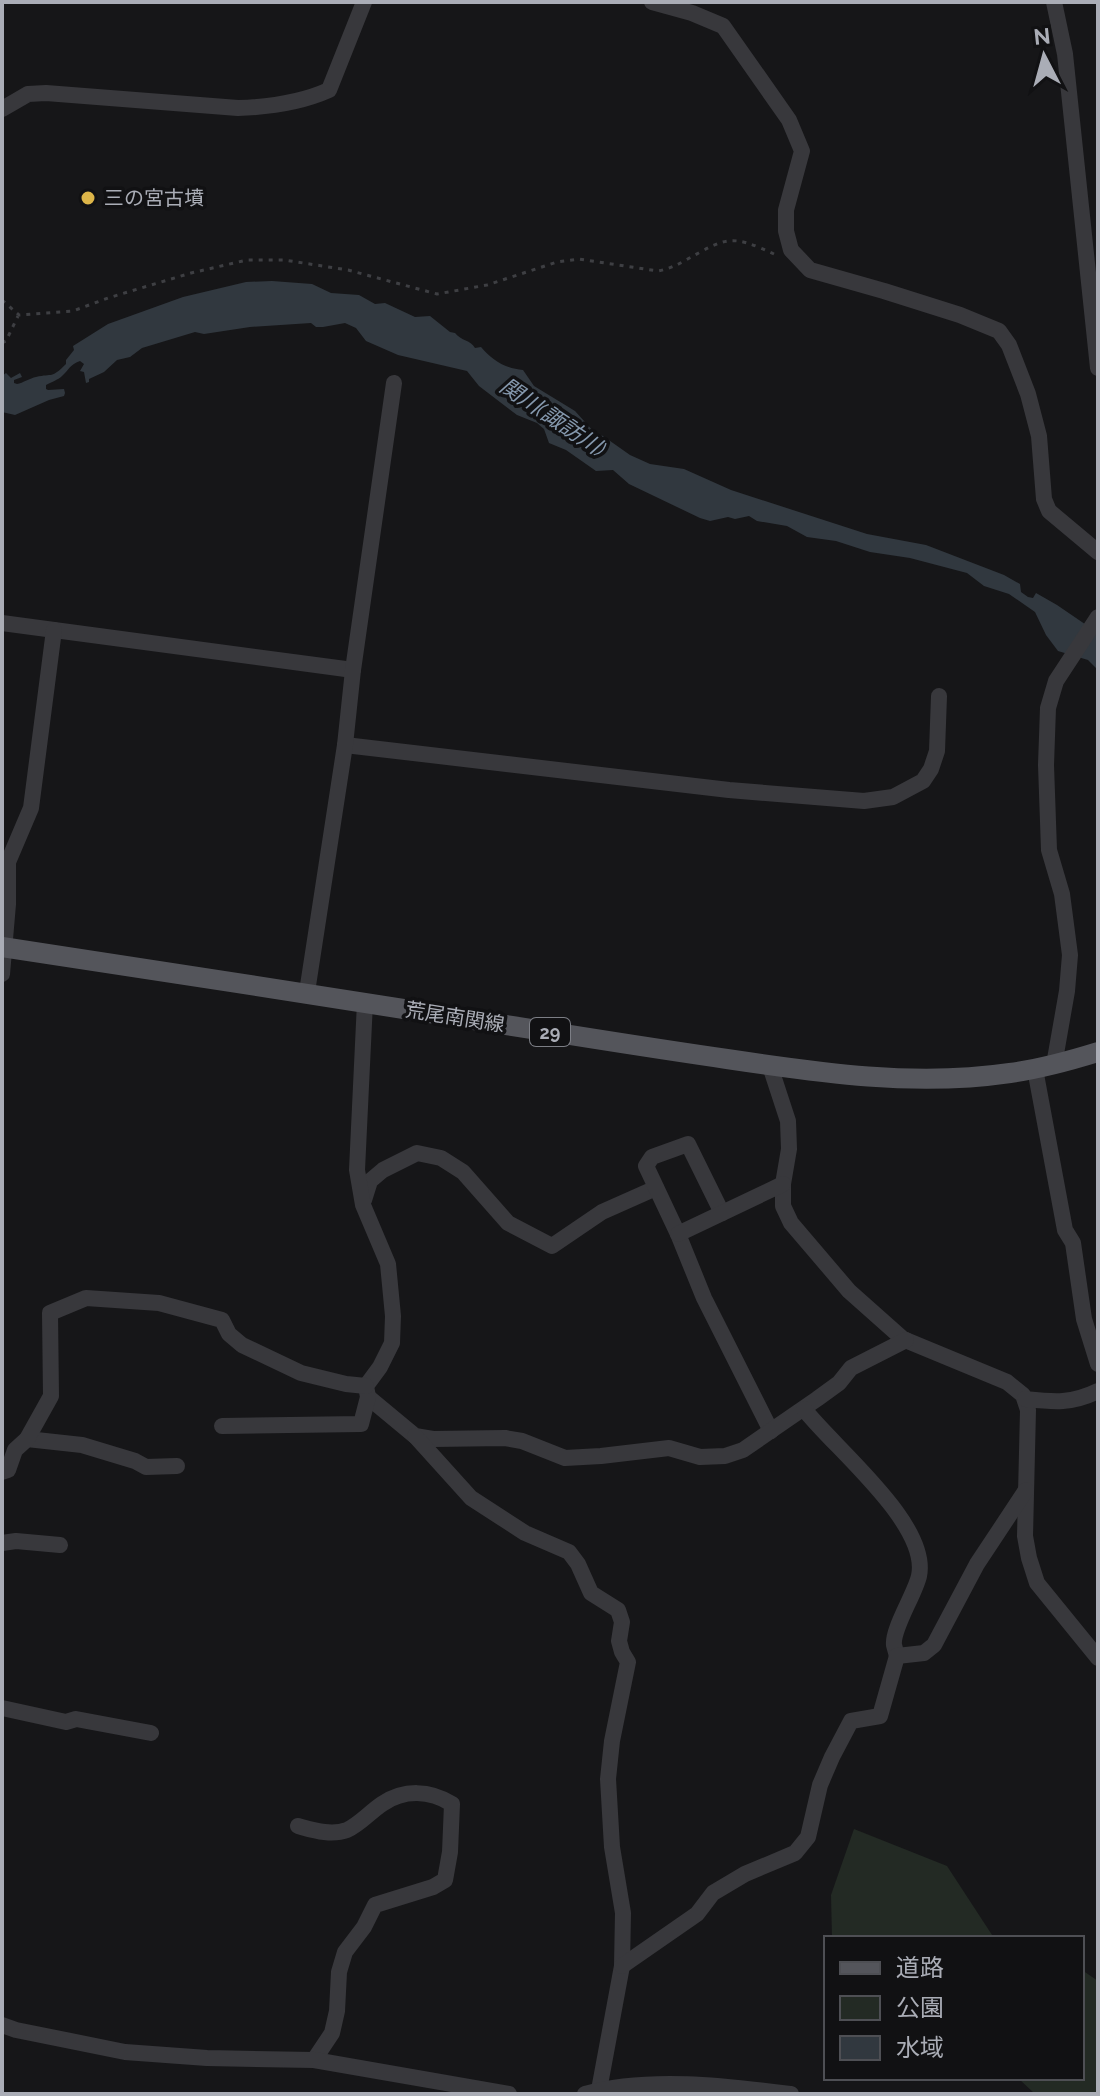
<svg xmlns="http://www.w3.org/2000/svg" width="1100" height="2096" font-family="Raleway,'Noto Sans JP',sans-serif">
  <style>
    .green { fill: #232a24 }
    .water { fill: #31383f }
    .lines { fill: none; stroke-linecap: round; stroke-linejoin: round }
    .path { stroke: #3e3f43; stroke-width: 3; stroke-dasharray: 4 6; stroke-linecap: butt }
    .minor { stroke: #38383c; stroke-width: 16 }
    .major { stroke: #54555b; stroke-width: 20 }
    .poi-dot { fill: #ddb549; stroke: #111113; stroke-width: 3 }
    .labels { text-anchor: middle; dominant-baseline: central; stroke-width: 7; stroke-linejoin: round; paint-order: stroke }
    .shield { fill: #111113; stroke: #7c7e85; stroke-width: 2 }
    .shield-label { font-size: 18px; font-weight: bold; fill: #aaadb6 }
    .poi-label { font-size: 20px; fill: #aaadb6; stroke: #111113; text-anchor: start }
    .street-label { font-size: 20px; fill: #aaadb6; stroke: #111113 }
    .water-label { font-size: 22px; font-style: italic; fill: #8598ad; stroke: #111113 }
  </style>
  <rect width="100%" height="100%" fill="#161618"/>
  <g class="green">
    <polygon points="854,1829 947,1866 994,1938 832,1938 831,1895"/>
    <polygon points="1082,1970 1098,1981 1098,2094 1035,2094 1018,2078 1082,2078"/>
  </g>
  <path class="water" d="M272,281L312,284L331,293L359,295L375,304L385,303L415,317L430,316L450,332L455,333C461,341 471,340 475,348L481,347C492,360 506,369 523,370L534,386L575,411L594,432L603,436L630,455L650,464L684,469L731,490L867,534L926,545L1004,575L1020,584L1021,592L1028,597L1033,598L1036,593L1057,605L1098,633V670L1088,660L1058,651L1046,635L1035,612L1009,594L984,586L967,573L910,558L870,552L836,541L807,537L787,526L757,521L749,516L735,519L728,517L710,521L700,518L629,484L613,470L596,471L566,450L549,443L544,429L537,423L517,415L479,386L467,371L398,355L366,341L356,328L345,323L323,327H316L311,323L250,327L204,334L195,332L142,348L130,357L117,360L104,372L89,379V382L86,383L84,372L80,371L84,364L80,361C69,365 69,370 62,376C58,380 51,382 46,385V389L48,390L64,389L65,393L64,396L49,400L15,415L2,412V376L6,373L11,378L20,373L22,377L14,380V383L17,384C23,383 30,378 36,377C53,373 51,379 66,364V360L74,350L73,346L108,324L183,297L246,282Z"/>
  <g class="lines">
    <g class="path">
      <path d="M2,300L19,315L73,311L108,298L191,273L247,260H284L348,270L437,294L487,285L557,262L579,259L658,271C669,269 677,265 686,260C727,237 731,234 774,254"/>
      <polyline points="2,343 6,341 18,316"/>
    </g>
    <g class="minor">
      <polyline points="652,2 692,13 723,26 789,120 802,151 786,210 786,231 791,250 810,270 884,291 960,315 999,331 1009,345 1028,394 1039,436 1044,499 1049,511 1098,552"/>
      <polyline points="1054,2 1065,54 1098,368"/>
      <path d="M2,109L28,94L46,93L238,108C270,107 300,103 329,90L364,2"/>
      <polyline points="2,623 353,670"/>
      <polyline points="345,745 729,790 864,801 893,797 923,781 931,769 937,751 939,696"/>
      <polyline points="2,974 8,904 8,862 31,808 54,630"/>
      <polyline points="307,992 345,745 353,670 394,383"/>
      <polyline points="1054,1065 1067,991 1070,955 1062,894 1049,850 1046,765 1048,708 1056,681 1098,617"/>
      <polyline points="770,1066 788,1121 789,1149 783,1184 783,1206 791,1223 849,1291 903,1339 1007,1382 1023,1395 1028,1410 1025,1536 1029,1558 1037,1583 1098,1658"/>
      <polyline points="1035,1069 1065,1230 1073,1243 1084,1319 1098,1364"/>
      <polyline points="364,1200 370,1181 383,1170 417,1153 441,1158 463,1172 508,1223 552,1246 602,1212 656,1188"/>
      <polyline points="722,1213 688,1144 652,1157 646,1166 678,1234 704,1298 771,1431"/>
      <polyline points="678,1234 783,1184"/>
      <polyline points="368,1397 415,1436 433,1439 505,1438 522,1441 565,1458 601,1456 669,1448 700,1457 725,1456 743,1450 817,1399 839,1383 851,1368 906,1340"/>
      <path d="M1025,1399C1054,1402 1071,1404 1098,1391"/>
      <path d="M804,1409C834,1448 930,1524 919,1576C915,1594 892,1629 894,1645C895,1649 896,1652 897,1656"/>
      <polyline points="222,1426 361,1424 368,1397 366,1386 380,1367 392,1343 393,1316 388,1264 363,1205 357,1170 365,1002"/>
      <polyline points="415,1436 471,1498 525,1533 569,1552 578,1564 591,1593 618,1610 622,1622 619,1641 622,1652 628,1662 612,1741 608,1779 612,1847 623,1913 622,1966 599,2090"/>
      <polyline points="27,1439 82,1445 135,1461 146,1467 177,1466"/>
      <polyline points="2,1472 8,1470 15,1450 27,1439 51,1396 50,1313 86,1298 159,1303 222,1320 229,1334 242,1345 301,1373 346,1384 366,1386"/>
      <polyline points="2,1543 16,1541 60,1545"/>
      <polyline points="2,1708 66,1722 76,1719 151,1733"/>
      <path d="M298,1826C313,1830 331,1836 347,1830C360,1824 370,1812 382,1804C404,1789 430,1790 452,1804L450,1852L445,1880L433,1887L375,1905L364,1927L345,1952L339,1972L337,2011L332,2033L314,2060"/>
      <polyline points="622,1966 697,1914 713,1893 745,1874 795,1853 808,1837 820,1785 832,1757 851,1721 880,1716 897,1656 924,1653 934,1645 977,1564 1026,1490"/>
      <polyline points="2,2025 16,2030 125,2052 207,2058 314,2060 509,2094"/>
      <path d="M585,2094C648,2076 727,2086 791,2094"/>
    </g>
    <path class="major" d="M2,947C166,972 329,997 493,1023C571,1035 649,1048 727,1059C821,1073 915,1087 1010,1073C1040,1069 1069,1061 1098,1052"/>
  </g>
  <circle class="poi-dot" cx="88" cy="198" r="8"/>
  <g class="labels">
    <rect class="shield" x="530" y="1018" width="40" height="28" rx="6"/>
    <g class="shield-label">
      <text x="550" y="1032">29</text>
    </g>
    <g class="poi-label">
      <text x="104" y="198">三の宮古墳</text>
    </g>
    <g class="street-label">
      <text transform="translate(455 1017) rotate(9)">荒尾南関線</text>
    </g>
    <g class="water-label">
      <text transform="translate(553 417) rotate(34)">関川(諏訪川)</text>
    </g>
  </g>
  <rect width="1100" height="2096" fill="none" stroke="#aaadb6" stroke-width="8"/>
  <rect x="824" y="1936" width="260" height="144" fill="#111113" stroke="#4e4f54" stroke-width="2"/>
  <rect x="840" y="1962" width="40" height="12" fill="#54555b" stroke="#4e4f54" stroke-width="2"/>
  <text x="896" y="1976" font-size="24" fill="#aaadb6">道路</text>
  <rect x="840" y="1996" width="40" height="24" fill="#232a24" stroke="#4e4f54" stroke-width="2"/>
  <text x="896" y="2016" font-size="24" fill="#aaadb6">公園</text>
  <rect x="840" y="2036" width="40" height="24" fill="#31383f" stroke="#4e4f54" stroke-width="2"/>
  <text x="896" y="2056" font-size="24" fill="#aaadb6">水域</text>
  <g transform="translate(1044 56) rotate(354)" stroke="#111113" stroke-width="6" paint-order="stroke">
  <path d="M0-6L14 30L0 20L-14 30Z" fill="#aaadb6"/>
  <text y="-12" font-size="22" font-weight="bold" text-anchor="middle" fill="#aaadb6">N</text>
  </g>
</svg>
